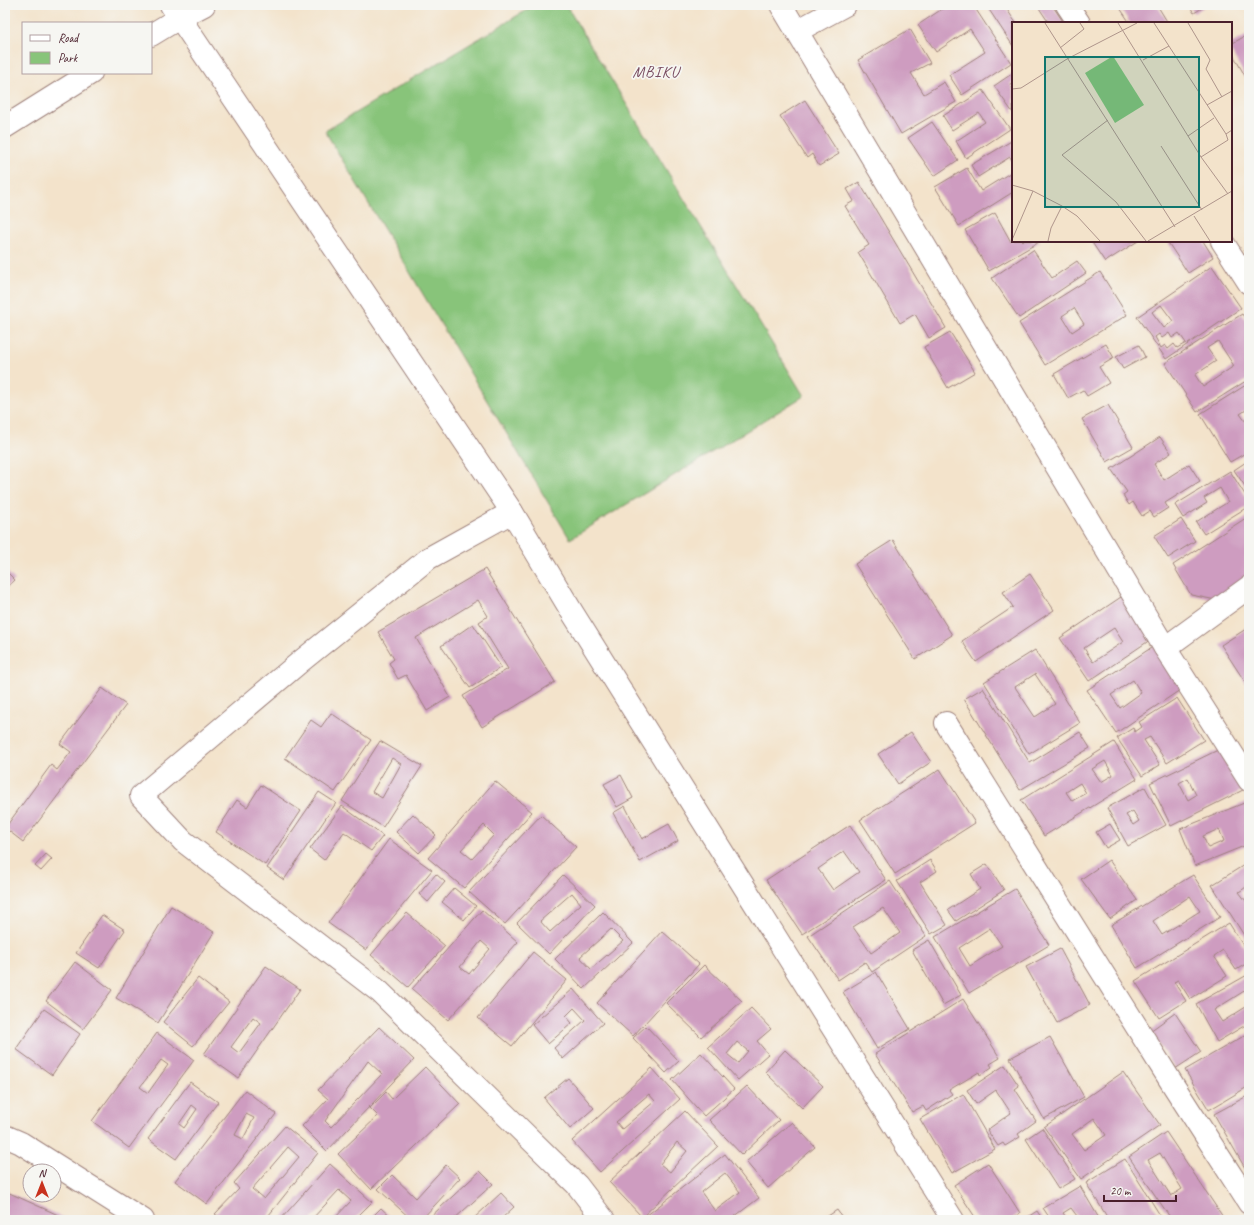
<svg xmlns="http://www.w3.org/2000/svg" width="1254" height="1225" font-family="Caveat,sans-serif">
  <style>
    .green { fill: #88c47a; stroke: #697252 }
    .building { fill: #ce9cc0; fill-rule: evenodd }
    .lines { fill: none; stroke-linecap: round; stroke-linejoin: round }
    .minor-casing { stroke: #9e817b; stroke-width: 24 }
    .minor { stroke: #fff; stroke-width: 22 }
    .labels { text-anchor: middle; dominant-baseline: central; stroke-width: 3.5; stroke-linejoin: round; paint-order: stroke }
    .quarter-label { font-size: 16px; letter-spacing: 1px; fill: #784b5f; stroke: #f6f6f2 }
    .inset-road { fill: none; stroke: #af958b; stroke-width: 1 }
    .view { fill: #0f766e; fill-opacity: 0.15; stroke: #0f766e; stroke-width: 2 }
    .inset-edge { fill: none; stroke: #4a1f2b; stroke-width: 2 }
  </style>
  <rect width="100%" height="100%" fill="#f6f6f2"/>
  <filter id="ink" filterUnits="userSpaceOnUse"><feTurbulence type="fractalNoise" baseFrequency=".025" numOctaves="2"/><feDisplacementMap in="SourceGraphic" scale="8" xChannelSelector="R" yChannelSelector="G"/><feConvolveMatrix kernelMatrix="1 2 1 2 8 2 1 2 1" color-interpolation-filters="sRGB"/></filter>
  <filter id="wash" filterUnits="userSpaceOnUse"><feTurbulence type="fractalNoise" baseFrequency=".012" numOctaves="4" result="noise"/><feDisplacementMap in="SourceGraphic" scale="16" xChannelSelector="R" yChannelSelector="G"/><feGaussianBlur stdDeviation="0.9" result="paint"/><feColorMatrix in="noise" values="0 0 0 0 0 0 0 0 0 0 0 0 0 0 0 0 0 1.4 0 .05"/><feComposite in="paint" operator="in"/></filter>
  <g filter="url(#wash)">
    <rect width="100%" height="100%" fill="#f3e3cb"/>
    <polygon class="green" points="535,5 566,5 804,396 570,539 325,131"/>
    <g id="blocks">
      <g class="building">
        <polygon points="948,5 973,5 1011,63 962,95 949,75 985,52 970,29 936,52 918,25"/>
        <polygon points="986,5 1004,5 1016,23 1013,23 1013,46"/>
        <polygon points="1037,5 1052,5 1064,23 1049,23"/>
        <polygon points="1118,5 1157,5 1168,23 1130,23"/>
        <polygon points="1189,5 1207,5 1194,13"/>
        <polygon points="910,29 930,63 911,73 924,94 944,82 956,102 901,134 858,60"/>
        <polygon points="1249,34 1249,83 1231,51 1231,44"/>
        <polygon points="1013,73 1013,82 1010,84 1013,89 1013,113 994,86"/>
        <polygon points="983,90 1010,129 966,158 956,141 985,122 979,113 952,130 943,116"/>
        <polygon points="805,100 839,154 819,166 812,154 807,158 780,116"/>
        <polygon points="932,122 958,160 934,176 908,138"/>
        <polygon points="1013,140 1013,162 1010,157 978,177 971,165"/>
        <polygon points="967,168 981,191 1013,171 1013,192 959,226 935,187"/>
        <polygon points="859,182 946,328 929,338 915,314 900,323 858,252 869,245 845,206 854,201 847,189"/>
        <polygon points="995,213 1011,242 1013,240 1041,241 989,271 965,230"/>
        <polygon points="1091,241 1138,241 1105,262"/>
        <polygon points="1167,241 1203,241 1213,257 1188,273"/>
        <polygon points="1033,250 1052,278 1077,261 1086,273 1019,318 992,278"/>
        <path d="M1212,266L1241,308L1166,359L1137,317ZM1161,305L1173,321L1164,328L1152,312ZM1169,333L1172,338L1179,333L1186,343L1177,348L1174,344L1168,349L1165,345L1161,348L1155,337L1159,334L1162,338Z"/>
        <path d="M1100,272L1127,315L1045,365L1019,323ZM1074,308L1084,324L1072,332L1062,316Z"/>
        <path d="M1242,314L1249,324V379L1197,412L1165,363ZM1218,341L1234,366L1203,387L1195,375L1216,361L1207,348Z"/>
        <polygon points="950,332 975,372 948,388 924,347"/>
        <polygon points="1106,344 1114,358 1099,367 1109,383 1087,396 1083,390 1068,398 1054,374"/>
        <polygon points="1139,345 1145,357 1123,369 1116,357"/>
        <polygon points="1249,383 1249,408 1240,414 1249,426 1249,451 1230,462 1200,414"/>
        <polygon points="1108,405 1133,447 1107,462 1082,419"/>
        <polygon points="1160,437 1171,453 1154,464 1164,480 1189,464 1200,481 1165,503 1168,508 1154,517 1150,511 1142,516 1133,502 1129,505 1123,495 1127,492 1111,469"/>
        <polygon points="1249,460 1249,492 1234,470"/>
        <polygon points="1230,471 1249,501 1249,506 1204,534 1196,522 1228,502 1220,488 1204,498 1207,503 1183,518 1175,505"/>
        <polygon points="1249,516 1249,579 1216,600 1191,595 1173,565"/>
        <polygon points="1181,519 1195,541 1168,558 1154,536"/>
        <polygon points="893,540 952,635 915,659 855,564"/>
        <polygon points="485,569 555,682 482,727 463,696 508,669 479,622 488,616 478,600 416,638 450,697 427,711 406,675 398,679 389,663 394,659 378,632"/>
        <polygon points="5,570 15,580 5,589"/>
        <polygon points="1030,574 1054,610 976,662 962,641 1013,607 1003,592"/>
        <path d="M1124,595L1153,638L1089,681L1060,638ZM1114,628L1123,642L1093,662L1084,648Z"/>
        <polygon points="473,624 501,667 470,688 441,646"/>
        <polygon points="1249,627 1249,688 1221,645"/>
        <path d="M1157,644L1186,686L1116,733L1087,690ZM1133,680L1141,693L1120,708L1111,695Z"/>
        <path d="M1035,650L1080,723L1029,754L984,682ZM1035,674L1055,704L1035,717L1015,687Z"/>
        <polygon points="102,688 126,705 23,842 5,828 51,765 57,770 71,752 60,744"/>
        <polygon points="983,688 1030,763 1080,732 1090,748 1020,790 964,699"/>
        <polygon points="1177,698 1204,740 1167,763 1150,737 1144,740 1160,765 1142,776 1117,738 1133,728 1135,732 1142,727 1139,722"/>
        <polygon points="331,713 371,740 335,792 285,758 311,720 321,727"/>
        <polygon points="911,732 931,762 898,784 878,754"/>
        <path d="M380,741L422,766L383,827L342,801ZM392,758L401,764L382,798L372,792Z"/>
        <path d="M1114,742L1137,779L1044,836L1021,800ZM1105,761L1113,775L1101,782L1092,769ZM1080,783L1086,793L1072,801L1066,792Z"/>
        <path d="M1222,748L1243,790L1171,826L1150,783ZM1188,778L1196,795L1188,800L1179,783Z"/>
        <polygon points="940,769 975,823 895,874 860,820"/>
        <polygon points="621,775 633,798 617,807 604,784"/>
        <path d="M495,781L532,812L464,888L428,858ZM484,825L494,835L472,859L461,850Z"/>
        <polygon points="261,785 301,811 265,865 216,832 237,800 247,807"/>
        <path d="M1145,787L1166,825L1128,846L1107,808ZM1133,811L1139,821L1133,825L1126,815Z"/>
        <polygon points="319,792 336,803 284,880 267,868"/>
        <path d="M1249,801V844L1195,866L1180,829ZM1219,829L1224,841L1208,848L1203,836Z"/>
        <polygon points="342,806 383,836 371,851 344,832 324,860 310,849"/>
        <polygon points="625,806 642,839 669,824 678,841 640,862 613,813"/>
        <polygon points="413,814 436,835 419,853 396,832"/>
        <polygon points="541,815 576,847 505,924 469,892"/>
        <polygon points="1110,824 1120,840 1106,848 1096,832"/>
        <path d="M850,825L886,880L802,934L766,880ZM844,851L859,872L833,890L818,869Z"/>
        <polygon points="389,839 432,870 366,950 328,923"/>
        <polygon points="46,854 52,859 41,871 35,866"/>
        <polygon points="930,860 937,871 920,882 947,925 931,934 897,881"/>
        <polygon points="1109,860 1137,900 1110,919 1081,879"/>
        <polygon points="1249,862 1249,885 1239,892 1249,905 1249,939 1247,940 1212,885"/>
        <polygon points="987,864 1004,890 956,921 948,910 980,889 971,874"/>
        <polygon points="436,874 445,882 428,902 419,894"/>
        <path d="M563,875L595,905L549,954L517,923ZM572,893L581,904L550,932L540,921Z"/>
        <path d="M1193,875L1220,917L1137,968L1111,925ZM1190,896L1200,911L1162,935L1153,921Z"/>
        <path d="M890,881L926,936L872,972L865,962L838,980L808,936ZM883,908L900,933L871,953L853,927Z"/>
        <polygon points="454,888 476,906 464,920 442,902"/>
        <path d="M1015,889L1049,945L969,993L935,937ZM990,928L1002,946L970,966L959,948Z"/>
        <polygon points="171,906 214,932 158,1023 116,998"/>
        <path d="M482,910L518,942L448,1020L412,989ZM481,941L490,949L469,974L460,967Z"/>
        <path d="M603,912L633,943L584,989L555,959ZM611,929L623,941L591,969L580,957Z"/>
        <polygon points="407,913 445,946 408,987 371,955"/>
        <polygon points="102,915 125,930 99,968 76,953"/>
        <polygon points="1229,923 1249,955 1249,962 1236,970 1223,950 1214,956 1227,976 1190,999 1178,980 1174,982 1186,1001 1159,1018 1135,981"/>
        <polygon points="662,931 699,964 633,1036 597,1003"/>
        <polygon points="929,940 961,995 943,1005 912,950"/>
        <polygon points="1060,949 1090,1005 1057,1023 1026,967"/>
        <polygon points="533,952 567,980 512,1046 478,1018"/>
        <polygon points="75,962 112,990 83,1029 46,1001"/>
        <polygon points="704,965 742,1001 701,1037 666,1003"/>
        <path d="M266,966L300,989L238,1078L204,1054ZM253,1017L261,1023L239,1053L231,1047Z"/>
        <polygon points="876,972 910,1029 877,1049 843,992"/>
        <polygon points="1249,974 1249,988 1214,1010 1222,1022 1249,1005 1249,1023 1217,1042 1196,1004"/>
        <polygon points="198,978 229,1002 193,1046 163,1022"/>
        <polygon points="573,989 603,1023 563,1059 554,1048 585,1020 574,1008 566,1016 572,1023 548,1044 532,1025"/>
        <polygon points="963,999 1000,1058 990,1064 992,1067 980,1075 979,1072 949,1090 952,1094 926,1111 923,1106 912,1112 875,1054"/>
        <path d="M751,1008L771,1029L757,1041L768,1054L738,1080L708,1047ZM737,1042L748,1051L738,1063L727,1054Z"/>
        <polygon points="44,1009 80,1034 52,1075 16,1049"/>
        <polygon points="1175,1013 1201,1052 1175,1069 1150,1031"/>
        <polygon points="646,1026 679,1061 666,1073 633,1038"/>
        <path d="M379,1027L414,1060L327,1151L302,1126L328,1099L318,1090ZM368,1061L382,1074L331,1127L325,1121Z"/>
        <path d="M157,1033L194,1060L129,1148L92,1121ZM161,1060L168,1065L148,1093L140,1087Z"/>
        <polygon points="1249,1033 1249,1086 1209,1110 1185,1070"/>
        <polygon points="1050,1037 1084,1097 1044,1119 1010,1058"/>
        <polygon points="785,1050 823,1086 802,1108 765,1072"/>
        <polygon points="701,1053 734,1089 704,1116 672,1080"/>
        <polygon points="1005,1065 1019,1086 1015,1089 1036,1121 1018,1134 1020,1137 1005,1146 1003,1143 998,1146 987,1130 1011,1113 996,1090 976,1104 967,1090"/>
        <polygon points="425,1067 460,1104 371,1189 338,1154 378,1116 370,1108 386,1092 392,1099"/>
        <path d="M652,1068L680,1099L600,1172L572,1141ZM649,1094L655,1101L622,1129L616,1122Z"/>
        <path d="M1123,1072L1160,1125L1081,1179L1044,1127ZM1094,1118L1106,1135L1084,1150L1072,1134Z"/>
        <polygon points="568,1078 594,1108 570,1129 544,1098"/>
        <path d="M190,1082L218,1102L176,1159L148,1139ZM192,1105L197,1109L184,1128L179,1124Z"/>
        <polygon points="747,1086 779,1120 742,1155 709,1120"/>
        <path d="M245,1090L276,1114L207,1204L175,1181ZM246,1114L254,1118L243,1139L235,1135Z"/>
        <polygon points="963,1094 995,1149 952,1173 920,1119"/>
        <polygon points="1249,1095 1249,1175 1214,1114"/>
        <path d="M685,1111L718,1146L642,1217L609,1182ZM677,1142L687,1151L670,1172L660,1164Z"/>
        <polygon points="792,1122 815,1147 768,1188 746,1162"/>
        <path d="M285,1126L318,1153L265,1220H223L215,1214L239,1189L234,1183ZM288,1147L299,1157L264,1199L252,1189Z"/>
        <polygon points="1042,1128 1075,1179 1058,1189 1026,1139"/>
        <path d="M1166,1132L1225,1220H1172L1129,1157ZM1160,1153L1182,1189L1171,1196L1148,1160Z"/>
        <path d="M725,1154L759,1198L730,1220H650L646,1216ZM725,1173L740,1192L715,1211L701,1192Z"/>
        <polygon points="1125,1159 1163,1220 1109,1220 1086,1183"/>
        <polygon points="988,1163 1020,1213 1010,1220 977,1220 954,1185"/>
        <polygon points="330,1164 372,1202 354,1220 333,1220 351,1201 339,1190 311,1220 280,1220"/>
        <polygon points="446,1165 460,1178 421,1220 412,1220 378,1189 392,1175 416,1198"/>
        <polygon points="480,1171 493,1184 453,1220 427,1220"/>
        <polygon points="1080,1186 1100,1220 1080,1220 1071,1208 1063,1213 1068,1220 1051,1220 1043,1208"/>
        <polygon points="5,1191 67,1219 66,1220 8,1220 5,1219"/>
        <polygon points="501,1193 514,1207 500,1220 472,1220"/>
        <polygon points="381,1208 394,1220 369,1220"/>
        <polygon points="837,1210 844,1220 822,1220"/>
        <polygon points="1037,1211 1043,1220 1023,1220"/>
      </g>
    </g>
  </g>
  <g filter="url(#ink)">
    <use href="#blocks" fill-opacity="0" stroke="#9e817b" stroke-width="1"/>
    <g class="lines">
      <g class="minor-casing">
        <g id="minor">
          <polyline points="171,5 512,512 572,612 953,1220"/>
          <polyline points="781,5 1165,648 1249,780"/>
          <polyline points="1067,5 1079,23"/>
          <polyline points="797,31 845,5"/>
          <polyline points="151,35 179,18 204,5"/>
          <polyline points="5,127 91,73"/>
          <polyline points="1222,241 1249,283"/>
          <polyline points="512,512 429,558 300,662 141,796 183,841 380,992 577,1185 604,1220"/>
          <polyline points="1165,648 1249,587"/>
          <polyline points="946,723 1175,1088 1249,1203"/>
          <polyline points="5,1136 21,1143 143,1220"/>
        </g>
      </g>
      <use href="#minor" class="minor"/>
    </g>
  </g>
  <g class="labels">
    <g class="quarter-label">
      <text x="656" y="72">MBIKU</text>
    </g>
  </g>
  <g transform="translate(1012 22)">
    <rect width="220" height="220" fill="#f3e3cb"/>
    <path d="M101,34L132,83L103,101L73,51Z" fill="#88c47a"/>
    <path class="inset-road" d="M33,1L163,205M106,1L189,135L216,172M142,1L214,112M176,1L198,38L194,47L210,75M48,26L72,7L68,1M131,38L157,24M0,67L9,66L55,37L125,1M195,83L220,69M96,98L50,133L104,180L134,219M176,114L202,96M149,124L190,188M189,135L216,118L214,112L220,108M0,163L21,169L50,184L65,194L88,219M182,194L198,219M0,218L21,169M36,219L39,206L50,184M136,219L220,169"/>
    <path class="view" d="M33,35H187V185H33Z"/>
    <rect width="220" height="220" class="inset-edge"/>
  </g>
  <rect width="1254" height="1225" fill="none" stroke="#f6f6f2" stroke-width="20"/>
  <rect x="22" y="22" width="130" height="52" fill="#f6f6f2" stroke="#b1a0a2"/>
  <rect x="30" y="35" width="20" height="6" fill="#ffffff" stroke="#b1a0a2"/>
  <text x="58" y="42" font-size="12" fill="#4a1f2b">Road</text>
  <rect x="30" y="52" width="20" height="12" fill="#88c47a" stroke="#b1a0a2"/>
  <text x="58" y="62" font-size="12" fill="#4a1f2b">Park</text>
  <g transform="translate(42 1183)"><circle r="19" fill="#f6f6f2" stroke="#b1a0a2"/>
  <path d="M0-3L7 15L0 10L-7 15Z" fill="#c8321e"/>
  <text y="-6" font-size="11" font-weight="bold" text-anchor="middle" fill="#4a1f2b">N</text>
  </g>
  <path d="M1104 1195v6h72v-6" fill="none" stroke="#4a1f2b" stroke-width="2"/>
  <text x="1110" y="1195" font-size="12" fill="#4a1f2b" stroke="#f6f6f2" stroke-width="3" paint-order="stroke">20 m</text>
</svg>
